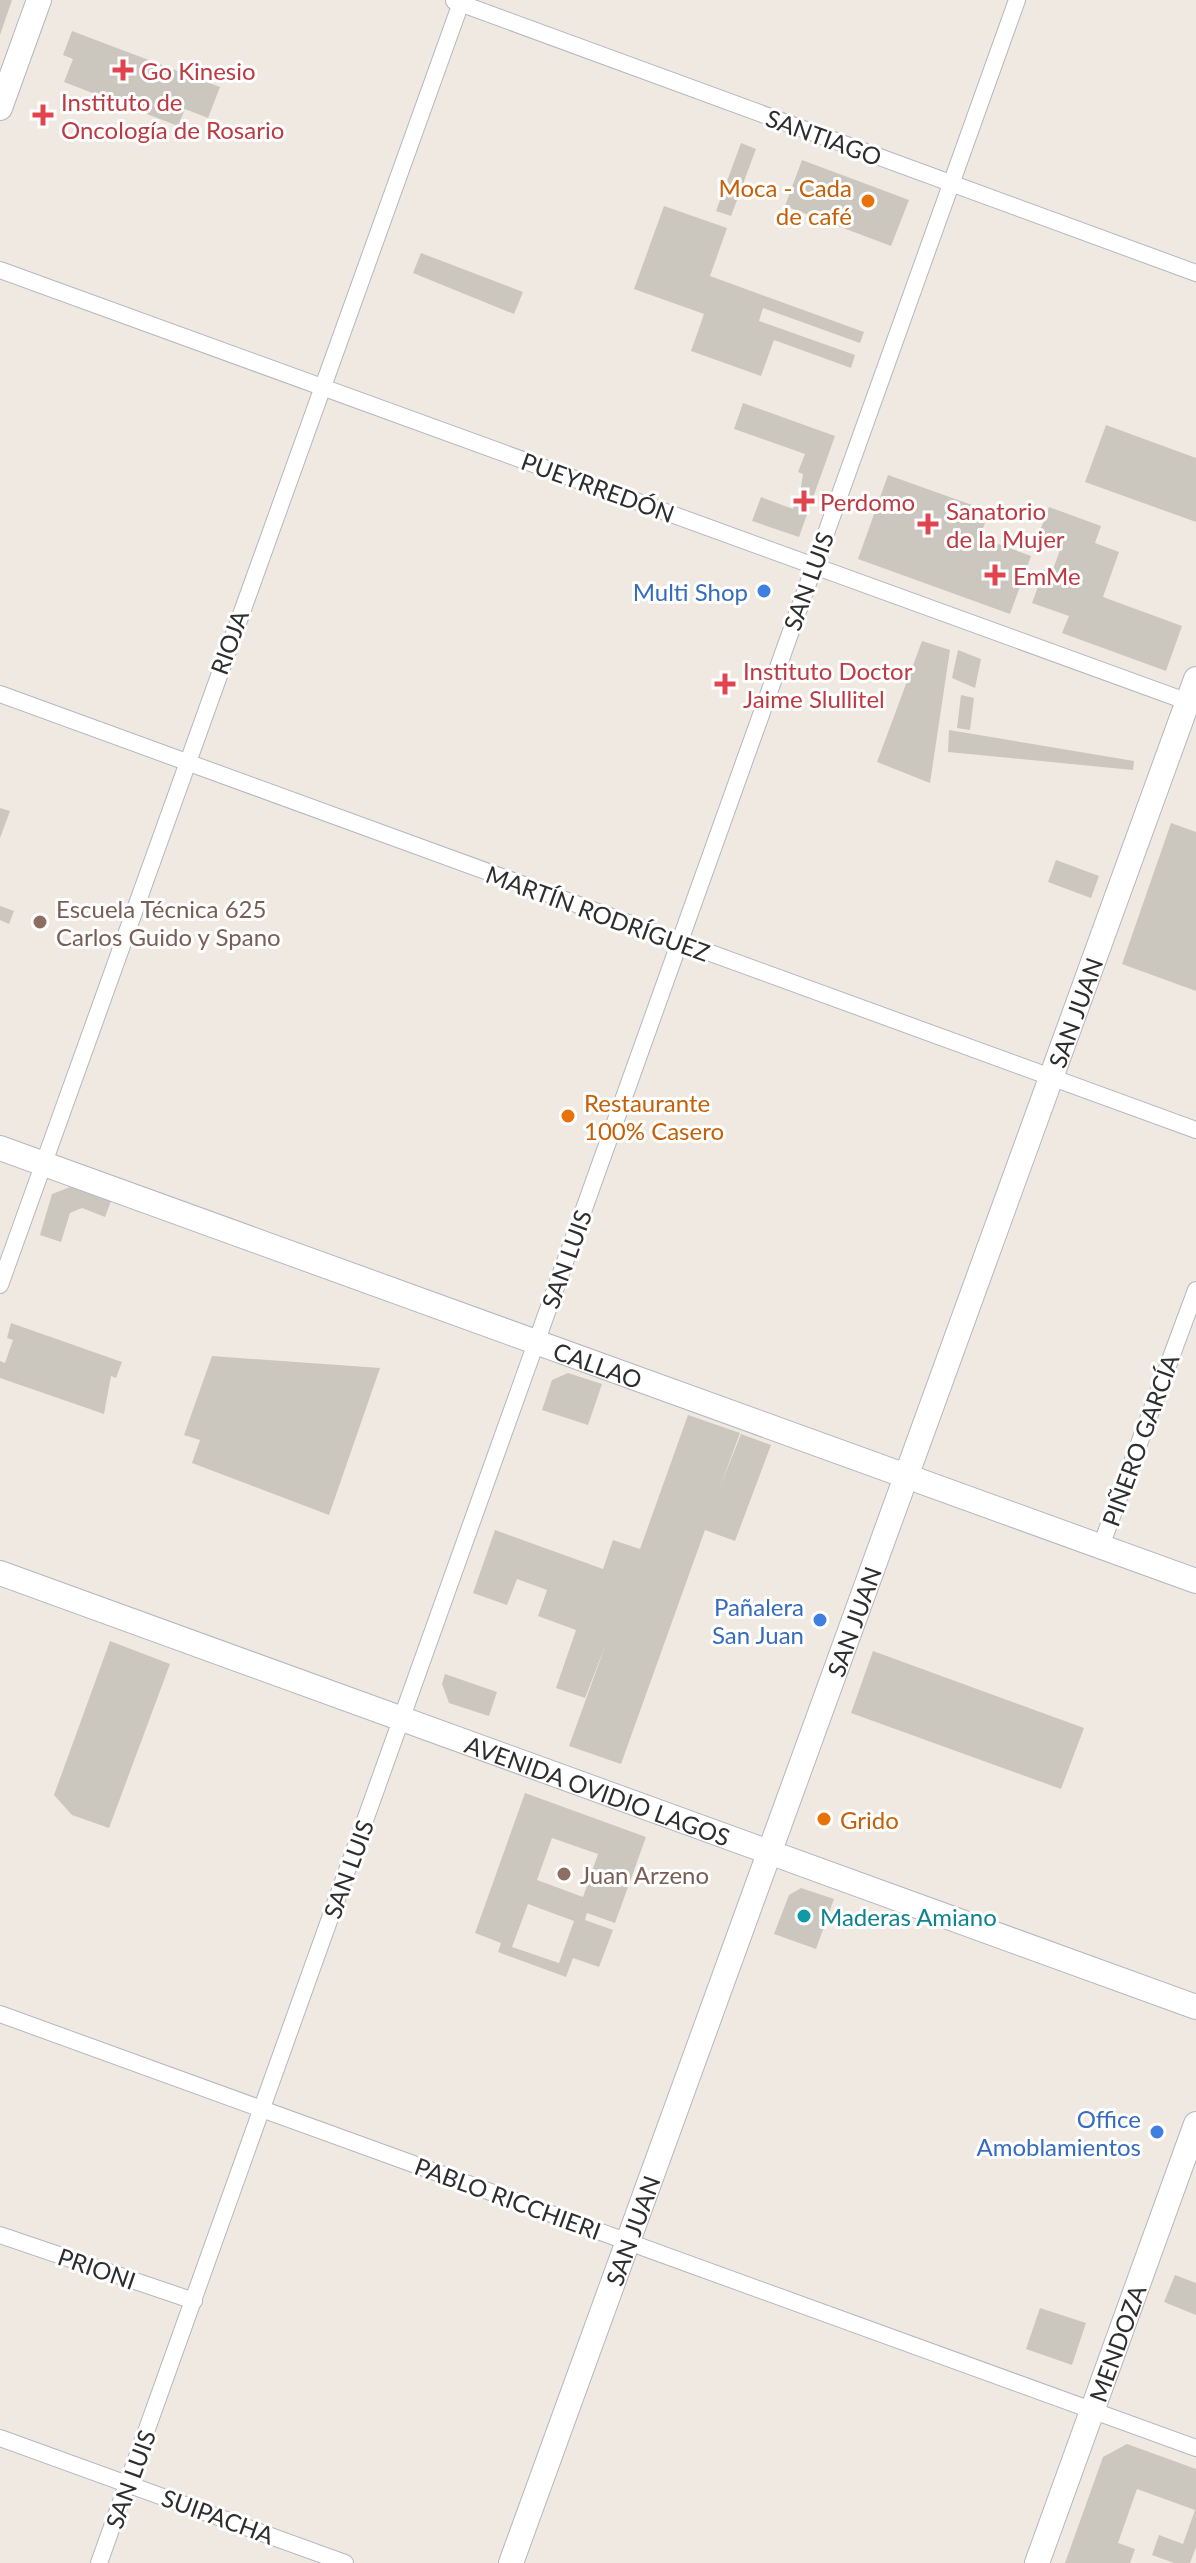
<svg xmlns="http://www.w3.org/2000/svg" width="1196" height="2563" font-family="Lato,sans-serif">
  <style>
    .building { fill: #cbc7bf; fill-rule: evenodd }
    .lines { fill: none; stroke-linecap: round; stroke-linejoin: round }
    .minor-casing { stroke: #b4b7c1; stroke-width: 18 }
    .secondary-casing { stroke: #b4b7c1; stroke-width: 26 }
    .minor { stroke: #fff; stroke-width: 16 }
    .secondary { stroke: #fff; stroke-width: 24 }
    .health-dot { fill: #e0444e; stroke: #fff; stroke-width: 3 }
    .food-dot { fill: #e8710a; stroke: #fff; stroke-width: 3 }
    .shop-dot { fill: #3f7fe0; stroke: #fff; stroke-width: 3 }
    .education-dot { fill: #8d6e63; stroke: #fff; stroke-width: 3 }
    .culture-dot { fill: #0f9aa8; stroke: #fff; stroke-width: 3 }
    .labels { text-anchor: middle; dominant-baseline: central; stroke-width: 6; stroke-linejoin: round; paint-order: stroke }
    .health-label { font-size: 24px; fill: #be3a42; stroke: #fff; text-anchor: start }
    .street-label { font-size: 24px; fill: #2e2e2e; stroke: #fff }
    .food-label { font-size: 24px; fill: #c56008; stroke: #fff; text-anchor: start }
    .shop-label { font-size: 24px; fill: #366cbe; stroke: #fff; text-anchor: end }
    .education-label { font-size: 24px; fill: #785e54; stroke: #fff; text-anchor: start }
    .culture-label { font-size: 24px; fill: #0d838f; stroke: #fff; text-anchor: start }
  </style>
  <rect width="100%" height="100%" fill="#efe9e1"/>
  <g class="building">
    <polygon points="0,0 12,0 0,35"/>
    <polygon points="72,31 220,87 208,118 185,109 178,126 64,82 73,59 63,55"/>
    <polygon points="741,143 756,149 731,216 716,211"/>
    <polygon points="802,160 909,200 891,246 785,206"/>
    <polygon points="664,206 727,228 710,276 864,332 860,343 763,308 759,321 855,355 851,368 774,340 761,376 691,351 704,314 634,289"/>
    <polygon points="421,253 523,292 514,314 413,273"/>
    <polygon points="743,403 835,436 799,537 752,521 761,497 793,509 801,487 803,474 798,472 805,454 734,429"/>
    <polygon points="1106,425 1196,458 1196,522 1085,482"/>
    <polygon points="888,475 989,511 980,537 1031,556 1010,614 858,559"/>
    <polygon points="1049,507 1101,526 1095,543 1119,552 1103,597 1182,626 1166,671 1062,633 1069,616 1032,603 1044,570 1052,572 1063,542 1039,533"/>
    <polygon points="922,641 950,650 930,783 877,762"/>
    <polygon points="958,650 981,659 975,688 952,678"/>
    <polygon points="961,695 974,698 970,730 957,728"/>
    <polygon points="949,730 1134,761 1133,770 948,752"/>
    <polygon points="0,808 10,811 0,838"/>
    <polygon points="1171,823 1196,832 1196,991 1122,964"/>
    <polygon points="1056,860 1099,876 1091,898 1048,882"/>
    <polygon points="0,906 14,911 9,924 0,920"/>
    <polygon points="73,1186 111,1201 105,1217 82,1208 70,1213 61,1242 40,1235 52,1194"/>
    <polygon points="11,1323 122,1362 116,1378 111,1376 104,1414 0,1378 0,1361 5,1363 13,1340 7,1338"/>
    <polygon points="212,1356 380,1368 329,1515 192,1463 200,1440 184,1435"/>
    <polygon points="568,1373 602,1384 588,1425 542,1410 552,1380"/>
    <polygon points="688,1415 740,1433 720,1487 741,1434 771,1445 735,1541 705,1530 621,1764 569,1746 607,1641 585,1698 556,1688 576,1630 538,1616 547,1590 517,1579 507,1605 473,1593 495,1530 603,1569 613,1540 640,1549"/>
    <polygon points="110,1641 170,1664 109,1828 72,1815 54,1795"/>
    <polygon points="873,1651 1084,1728 1061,1789 851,1713"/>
    <polygon points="445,1674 497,1692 489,1716 449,1703 442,1684"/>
    <path d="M525,1793L646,1837L615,1923L587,1913L585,1920L613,1930L599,1967L573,1958L566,1977L498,1952L501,1943L475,1933ZM552,1838L598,1854L583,1897L537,1880ZM528,1904L574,1921L559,1963L512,1947Z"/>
    <polygon points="801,1888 834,1899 816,1949 774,1934 789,1895"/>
    <polygon points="1175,2275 1196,2283 1196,2315 1164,2302"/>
    <polygon points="1040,2308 1086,2323 1072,2365 1026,2349"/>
    <polygon points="1127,2444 1196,2469 1196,2547 1190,2563 1174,2563 1152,2555 1159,2535 1183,2544 1195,2510 1137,2489 1118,2543 1135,2549 1130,2563 1065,2563 1103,2457"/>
  </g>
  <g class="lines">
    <g class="minor-casing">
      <g id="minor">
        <polyline points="454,1 1196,273"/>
        <polyline points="0,270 1194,704"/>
        <polyline points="0,694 1196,1130"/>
        <polyline points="0,1285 462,0"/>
        <polyline points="1101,1546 1196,1290"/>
        <polyline points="0,2014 1196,2448"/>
        <polyline points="0,2235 194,2301"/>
        <polyline points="0,2438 345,2563"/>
        <polyline points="99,2563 1017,0"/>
      </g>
    </g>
    <g class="secondary-casing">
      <g id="secondary">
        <polyline points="0,108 39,0"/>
        <path id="s1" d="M0,1148L1196,1581"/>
        <path id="s2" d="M0,1573L1196,2007"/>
        <path id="s3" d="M511,2563L1196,679"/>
        <path id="s4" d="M1037,2563L1196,2124"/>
      </g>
    </g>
    <use href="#minor" class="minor"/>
    <use href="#secondary" class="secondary"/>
  </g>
  <g class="health-dot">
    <path d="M119 58h8v8h8v8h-8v8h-8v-8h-8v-8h8z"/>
    <path d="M39 103h8v8h8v8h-8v8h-8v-8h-8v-8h8z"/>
    <path d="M800 489h8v8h8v8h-8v8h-8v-8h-8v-8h8z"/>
    <path d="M924 512h8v8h8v8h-8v8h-8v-8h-8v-8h8z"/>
    <path d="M991 563h8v8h8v8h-8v8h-8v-8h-8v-8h8z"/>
    <path d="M721 672h8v8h8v8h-8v8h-8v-8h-8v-8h8z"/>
  </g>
  <g class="food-dot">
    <circle cx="868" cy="201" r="8"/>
    <circle cx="568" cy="1116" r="8"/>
    <circle cx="824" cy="1819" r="8"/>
  </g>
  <g class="shop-dot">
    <circle cx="764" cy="591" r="8"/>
    <circle cx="820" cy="1620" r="8"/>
    <circle cx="1157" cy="2132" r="8"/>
  </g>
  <g class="education-dot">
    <circle cx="40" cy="922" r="8"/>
    <circle cx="564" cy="1874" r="8"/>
  </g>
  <circle class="culture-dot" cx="804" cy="1916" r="8"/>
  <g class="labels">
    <g class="health-label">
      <text x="141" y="70">Go Kinesio</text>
      <text x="61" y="101">Instituto de<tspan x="61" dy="28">Oncología de Rosario</tspan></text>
      <text x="820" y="501">Perdomo</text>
      <text x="946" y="510">Sanatorio<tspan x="946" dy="28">de la Mujer</tspan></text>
      <text x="1013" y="575">EmMe</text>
      <text x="743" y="670">Instituto Doctor<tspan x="743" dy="28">Jaime Slullitel</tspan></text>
    </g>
    <g class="street-label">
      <text transform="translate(824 137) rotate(20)">SANTIAGO</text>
      <text transform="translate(598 487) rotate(20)">PUEYRREDÓN</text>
      <text transform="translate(808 581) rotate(-70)">SAN LUIS</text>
      <text transform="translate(229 642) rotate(-70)">RIOJA</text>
      <text transform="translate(598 913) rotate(20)">MARTÍN RODRÍGUEZ</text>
      <text stroke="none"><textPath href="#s3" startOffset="1650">SAN JUAN</textPath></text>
      <text transform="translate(566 1259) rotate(-70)">SAN LUIS</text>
      <text stroke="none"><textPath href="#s1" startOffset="636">CALLAO</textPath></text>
      <text transform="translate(1140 1440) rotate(-70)">PIÑERO GARCÍA</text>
      <text stroke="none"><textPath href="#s3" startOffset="1002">SAN JUAN</textPath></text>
      <text stroke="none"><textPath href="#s2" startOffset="636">AVENIDA OVIDIO LAGOS</textPath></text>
      <text transform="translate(348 1869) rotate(-70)">SAN LUIS</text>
      <text transform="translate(508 2198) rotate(20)">PABLO RICCHIERI</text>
      <text stroke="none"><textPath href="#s3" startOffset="354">SAN JUAN</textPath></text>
      <text transform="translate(97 2268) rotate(19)">PRIONI</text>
      <text stroke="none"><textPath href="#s4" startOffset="234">MENDOZA</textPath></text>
      <text transform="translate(130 2479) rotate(-70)">SAN LUIS</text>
      <text transform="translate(218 2516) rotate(20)">SUIPACHA</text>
    </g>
    <g class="food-label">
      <text x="852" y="187" text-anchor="end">Moca - Cada<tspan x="852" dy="28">de café</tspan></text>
      <text x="584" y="1102">Restaurante<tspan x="584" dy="28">100% Casero</tspan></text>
      <text x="840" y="1819">Grido</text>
    </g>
    <g class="shop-label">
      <text x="748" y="591">Multi Shop</text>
      <text x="804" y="1606">Pañalera<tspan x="804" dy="28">San Juan</tspan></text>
      <text x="1141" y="2118">Office<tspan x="1141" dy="28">Amoblamientos</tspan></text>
    </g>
    <g class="education-label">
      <text x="56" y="908">Escuela Técnica 625<tspan x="56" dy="28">Carlos Guido y Spano</tspan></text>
      <text x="580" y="1874">Juan Arzeno</text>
    </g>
    <g class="culture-label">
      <text x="820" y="1916">Maderas Amiano</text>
    </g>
  </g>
</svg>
